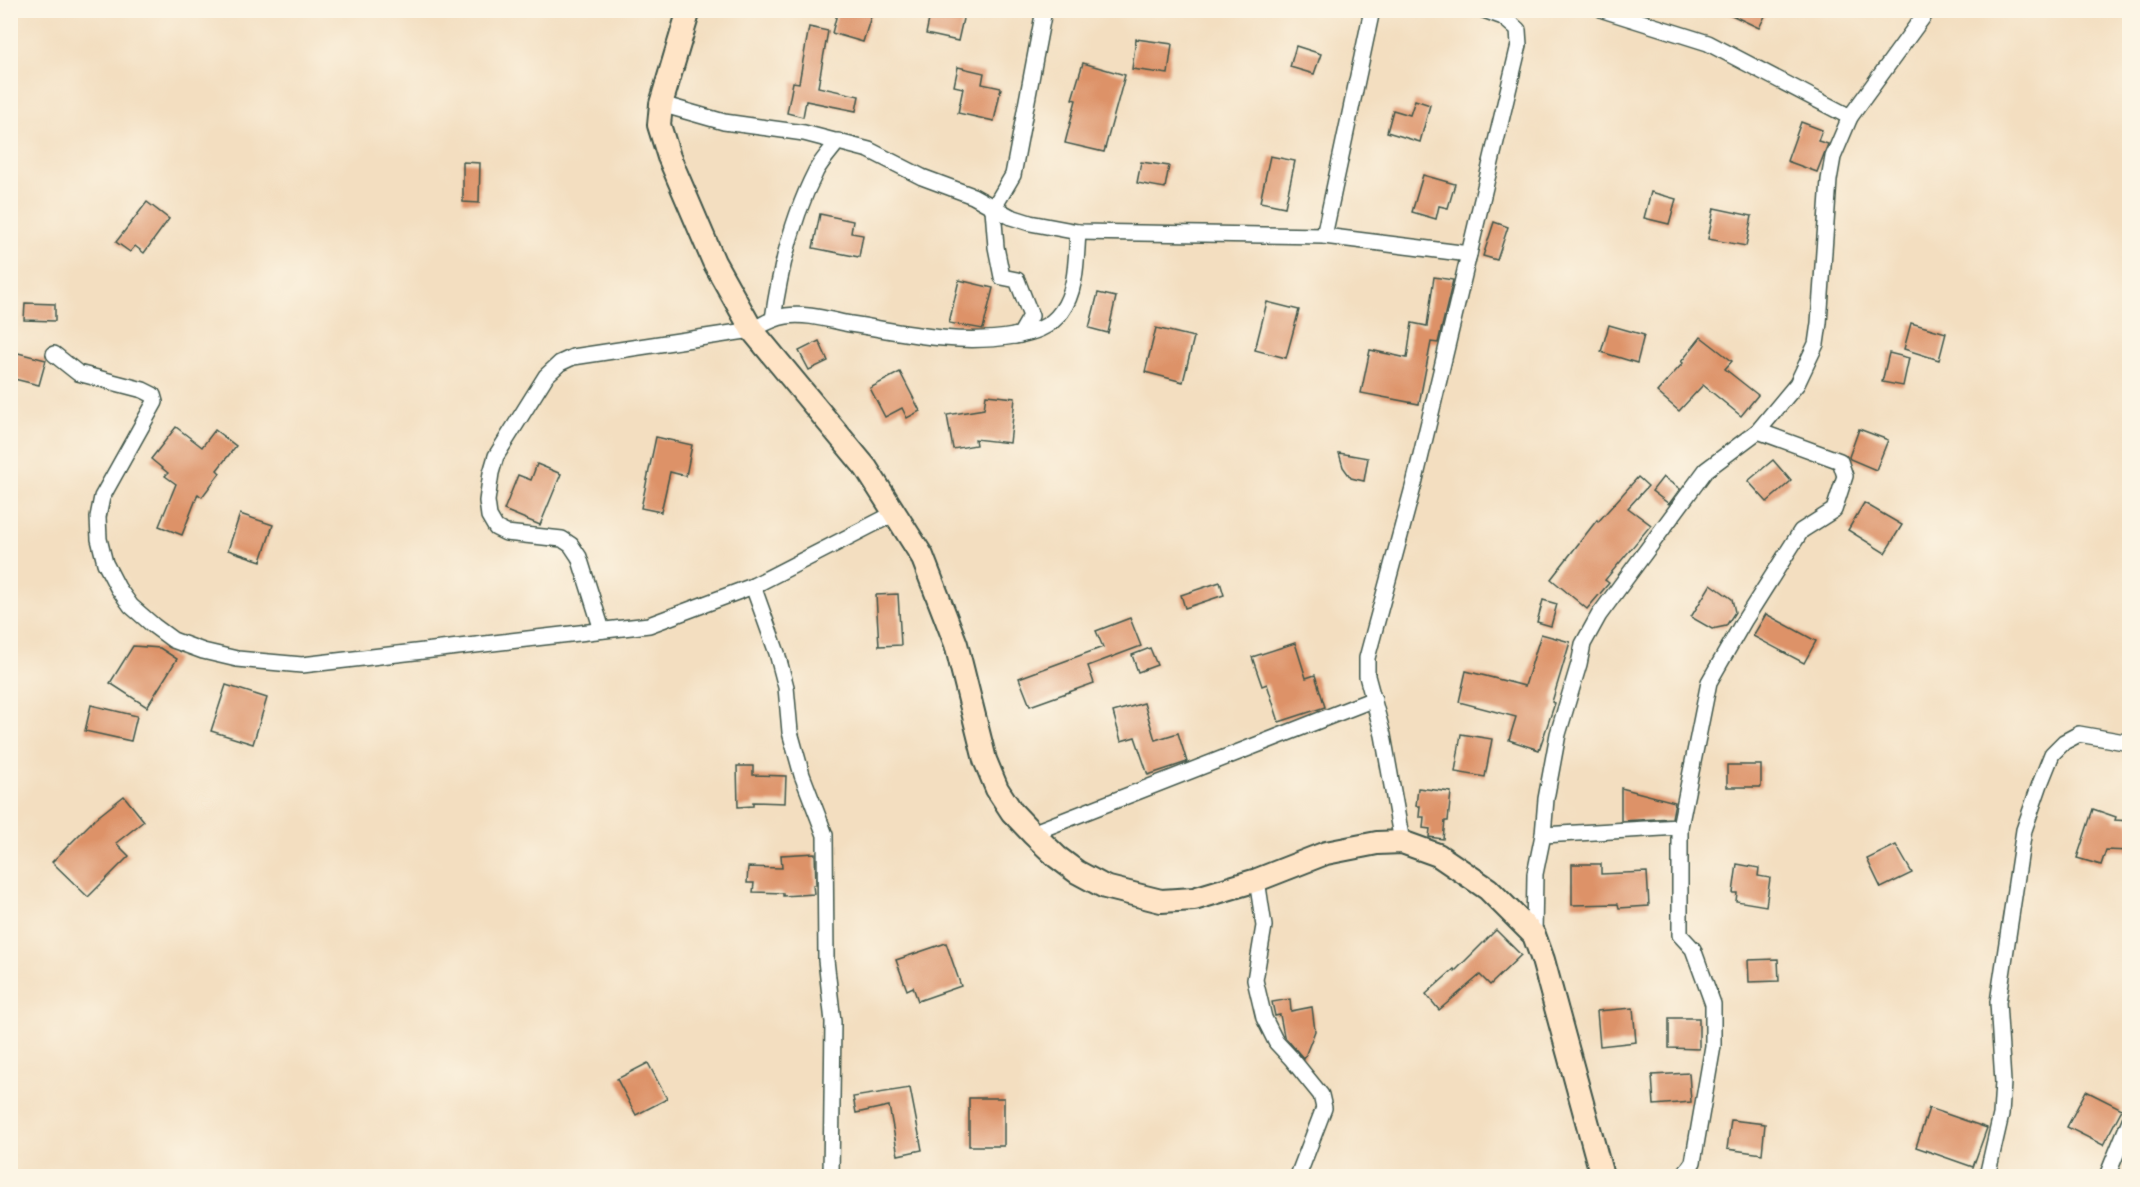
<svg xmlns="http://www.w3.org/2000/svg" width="2140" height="1187" font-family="'Indie Flower',sans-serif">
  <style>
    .building { fill: #dd9268 }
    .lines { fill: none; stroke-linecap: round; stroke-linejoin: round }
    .street-casing { stroke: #3f5549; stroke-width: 18 }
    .secondary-casing { stroke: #3f5549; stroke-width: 26 }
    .street { stroke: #fff; stroke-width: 15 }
    .secondary { stroke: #ffe4c6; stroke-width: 22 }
  </style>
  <rect width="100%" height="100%" fill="#fcf5e5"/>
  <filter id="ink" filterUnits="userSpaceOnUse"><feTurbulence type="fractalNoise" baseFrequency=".0167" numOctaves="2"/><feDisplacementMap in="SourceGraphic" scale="12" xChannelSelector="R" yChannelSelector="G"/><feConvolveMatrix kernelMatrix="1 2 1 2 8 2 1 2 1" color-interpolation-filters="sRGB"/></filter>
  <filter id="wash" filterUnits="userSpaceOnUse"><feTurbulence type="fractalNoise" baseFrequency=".008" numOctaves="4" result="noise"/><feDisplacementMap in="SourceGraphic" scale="24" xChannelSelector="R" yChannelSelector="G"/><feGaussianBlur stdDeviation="1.35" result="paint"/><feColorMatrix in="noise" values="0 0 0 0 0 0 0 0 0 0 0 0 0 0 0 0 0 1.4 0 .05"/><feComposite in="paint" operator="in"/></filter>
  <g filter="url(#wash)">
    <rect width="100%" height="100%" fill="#f3dec0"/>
    <g id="blocks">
      <g class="building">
        <polygon points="838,10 873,10 863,42 832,33"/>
        <polygon points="931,10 965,10 958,41 926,34"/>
        <polygon points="1721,10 1768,10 1759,28"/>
        <polygon points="809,27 828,31 818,87 859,96 856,111 806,101 803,117 787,113 793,82 799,83"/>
        <polygon points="1136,39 1172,44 1168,74 1132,69"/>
        <polygon points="1296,46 1321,54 1314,74 1290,67"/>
        <polygon points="1083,63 1125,75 1104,152 1065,143 1076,100 1072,99"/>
        <polygon points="958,67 984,73 982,84 1001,88 994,121 958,113 963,88 954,86"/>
        <polygon points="1415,100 1430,105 1420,142 1387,132 1393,110 1410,115"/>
        <polygon points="1801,122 1822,130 1818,141 1828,144 1817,172 1787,161"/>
        <polygon points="1270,156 1295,161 1285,207 1260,202"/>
        <polygon points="463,162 480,163 479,203 463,202"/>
        <polygon points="1141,162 1169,166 1165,188 1137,183"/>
        <polygon points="1423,175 1455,184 1448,208 1439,206 1436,219 1412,212"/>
        <polygon points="1651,192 1676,199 1669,224 1644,218"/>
        <polygon points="147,202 169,219 144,253 135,246 130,252 116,242"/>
        <polygon points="1714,208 1752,216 1746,246 1708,239"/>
        <polygon points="820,214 853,221 851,233 863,235 859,257 813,248"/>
        <polygon points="1494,222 1508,227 1497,260 1483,256"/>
        <polygon points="1434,277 1453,280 1438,343 1431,342 1419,404 1361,393 1370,350 1407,358 1412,323 1427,326"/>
        <polygon points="959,280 993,288 983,329 949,323"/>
        <polygon points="1098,293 1116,297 1108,333 1089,328"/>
        <polygon points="1267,302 1299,310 1286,358 1255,350"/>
        <polygon points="25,303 55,304 55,321 24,320"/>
        <polygon points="1911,323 1946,333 1939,360 1904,349"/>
        <polygon points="1609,325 1644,335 1637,363 1601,352"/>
        <polygon points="1156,328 1194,337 1183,382 1145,372"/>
        <polygon points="1701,337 1732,361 1725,369 1758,395 1741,416 1703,385 1679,411 1657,392 1683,363 1681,362"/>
        <polygon points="819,341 828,361 809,370 799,351"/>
        <polygon points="14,352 46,360 39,385 10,378"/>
        <polygon points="1889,353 1909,358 1903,386 1882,382"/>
        <polygon points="900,372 920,411 907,418 902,408 885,417 870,388"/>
        <polygon points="986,395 1015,398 1010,443 975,439 976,445 953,449 947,415 984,409"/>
        <polygon points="176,427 202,447 215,430 236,446 217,470 220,473 202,497 198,494 182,535 159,526 176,484 165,476 168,473 151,459"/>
        <polygon points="1859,429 1888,440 1876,470 1850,459 1849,457"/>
        <polygon points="656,437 692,445 686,476 670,472 661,512 641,508"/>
        <polygon points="1339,453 1368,458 1364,481 1351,478 1343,467"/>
        <polygon points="1773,460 1791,481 1767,502 1748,481"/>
        <polygon points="537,464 561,474 540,525 504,510 518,475 531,480"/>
        <polygon points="1638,477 1648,486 1628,508 1651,525 1605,580 1609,583 1587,609 1551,579 1597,520 1598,522"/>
        <polygon points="1663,477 1680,489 1669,504 1652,491"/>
        <polygon points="1864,503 1902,525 1885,553 1848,530"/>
        <polygon points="240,514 273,525 261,561 228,550"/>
        <polygon points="1220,582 1224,595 1185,608 1181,595"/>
        <polygon points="1711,584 1732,599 1735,612 1726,626 1712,629 1691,617"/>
        <polygon points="898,594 901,645 879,646 876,595"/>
        <polygon points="1543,600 1557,604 1551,626 1537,622"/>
        <polygon points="1766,614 1816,641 1804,663 1753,636"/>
        <polygon points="1130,618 1141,646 1088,666 1094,683 1030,706 1019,678 1103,647 1096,631"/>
        <polygon points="1541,634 1570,642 1552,702 1555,703 1539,750 1509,740 1516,717 1459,702 1466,671 1525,686"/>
        <polygon points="1295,643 1306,678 1315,675 1325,707 1279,722 1267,684 1262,686 1252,657"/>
        <polygon points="133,646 160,648 177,659 147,707 110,683"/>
        <polygon points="1150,648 1157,665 1138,672 1132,655"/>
        <polygon points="226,685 267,698 253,744 211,731"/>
        <polygon points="1144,703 1155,740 1178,733 1187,762 1148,775 1135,737 1121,741 1113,712"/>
        <polygon points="91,705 137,716 131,741 85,731"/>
        <polygon points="1461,734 1492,739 1485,777 1455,772"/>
        <rect x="1727" y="765" width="34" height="22"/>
        <polygon points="737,766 753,766 753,775 786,776 785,803 753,802 753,806 738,807"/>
        <polygon points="1418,788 1451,792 1448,821 1445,821 1443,839 1429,837 1430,829 1423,828 1424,817 1419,817 1420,806 1416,806"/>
        <polygon points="1621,788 1675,802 1672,818 1621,821"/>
        <polygon points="124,796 144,821 116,843 129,856 88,897 52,862 95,819"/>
        <polygon points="2093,809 2116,817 2115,820 2130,821 2130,851 2106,850 2101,865 2077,858"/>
        <polygon points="1896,845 1912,873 1881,888 1867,859"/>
        <polygon points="815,853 816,885 813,885 814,894 783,896 783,893 753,892 754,883 747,883 748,867 782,868 781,855"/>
        <polygon points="1572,864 1601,864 1601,874 1647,872 1649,906 1619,908 1618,904 1572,905"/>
        <polygon points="1737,864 1759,868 1758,876 1770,878 1766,906 1736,901 1737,893 1733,893"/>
        <polygon points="1496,930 1521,955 1490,985 1480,975 1439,1010 1426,994 1454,969 1455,971"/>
        <polygon points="946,943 961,986 918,1001 913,987 907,990 896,960"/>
        <polygon points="1778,959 1779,981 1749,982 1748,960"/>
        <polygon points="1290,999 1291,1011 1312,1007 1315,1031 1304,1059 1284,1036 1280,1015 1275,1016 1272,1002"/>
        <polygon points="1633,1008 1636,1042 1600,1046 1597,1011"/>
        <polygon points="1669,1018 1699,1018 1699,1049 1669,1048"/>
        <polygon points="648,1063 667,1099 636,1115 617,1079"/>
        <polygon points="1689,1073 1691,1102 1654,1105 1652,1075"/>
        <polygon points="910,1088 922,1150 898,1155 889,1106 856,1113 853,1097"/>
        <polygon points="2086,1091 2122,1109 2103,1145 2067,1127"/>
        <rect x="969" y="1098" width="35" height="48"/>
        <polygon points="1929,1108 1987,1128 1973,1167 1916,1147"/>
        <polygon points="1731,1120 1765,1124 1762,1154 1727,1149"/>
      </g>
    </g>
  </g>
  <g filter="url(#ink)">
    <use href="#blocks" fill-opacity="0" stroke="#3f5549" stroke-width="1.5"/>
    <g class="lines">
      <g class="street-casing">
        <g id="street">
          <polyline points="1603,10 1708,43 1850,117"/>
          <polyline points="661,104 724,122 804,133 869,150 922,177 973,196 1011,217 1030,223 1078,232 1324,236 1469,254"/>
          <polyline points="1324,236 1372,10"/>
          <path d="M773,319C780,269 793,216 816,171C822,160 831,151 838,141"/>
          <polyline points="1014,336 1020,335 1031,316 1017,280 1002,277 996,247 993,209 1013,175 1044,10"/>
          <polyline points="54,354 78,373 143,390 153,395 155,402 102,497 98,517 99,539 105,563 118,588 131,606 154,626 173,640 203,651 237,659 302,665 649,625 753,586 895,513"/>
          <polyline points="753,586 777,653 786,687 790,732 802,775 825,835 826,960 833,1022 831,1176"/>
          <path d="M602,630L579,557L571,545L562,539L506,533L496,528L489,516L487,501L491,473L496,456L546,376L560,363L573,357L752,330C763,324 773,318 786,316C805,313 826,319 845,323C901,332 957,346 1014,336C1032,333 1050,328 1061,312C1077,291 1076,258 1078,232"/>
          <polyline points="1032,833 1374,699"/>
          <polyline points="1543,835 1680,827"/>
          <polyline points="1402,842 1383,735 1367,676 1367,658 1415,480 1519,45 1518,30 1503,17 1484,10"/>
          <polyline points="1257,880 1264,926 1255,980 1264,1018 1276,1042 1291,1058 1321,1095 1324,1108 1298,1176"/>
          <polyline points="1534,935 1535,874 1543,835 1546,799 1558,734 1579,664 1583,644 1599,615 1706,470 1758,431 1797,384 1816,344 1819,323 1829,180 1833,157 1850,117 1928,10"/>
          <polyline points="1683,1176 1693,1162 1713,1046 1713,1004 1693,949 1680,935 1680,827 1709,682 1744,621 1801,531 1834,510 1845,476 1840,461 1758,431"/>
          <polyline points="1987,1176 2001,1115 2003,1082 1998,1002 2024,830 2040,784 2052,754 2064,742 2079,734 2130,743"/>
          <polyline points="2107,1176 2130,1120"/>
        </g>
      </g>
      <g class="secondary-casing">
        <polyline id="secondary" points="689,10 661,104 659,125 669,157 714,262 752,330 866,468 922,556 956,644 985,760 997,789 1012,812 1032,833 1057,857 1077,872 1105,887 1161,901 1194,899 1257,880 1326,853 1377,843 1402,842 1438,855 1488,889 1534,935 1543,960 1602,1176"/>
      </g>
      <use href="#street" class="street"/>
      <use href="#secondary" class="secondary"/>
    </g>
  </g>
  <rect width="2140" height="1187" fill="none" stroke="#fcf5e5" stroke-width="36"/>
</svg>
